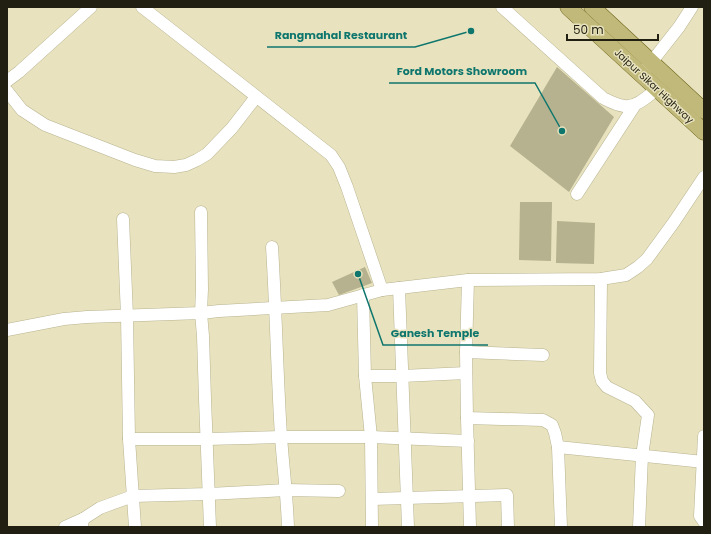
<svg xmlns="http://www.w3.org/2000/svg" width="711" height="534" font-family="Poppins,sans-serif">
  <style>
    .building { fill: #b6b18e }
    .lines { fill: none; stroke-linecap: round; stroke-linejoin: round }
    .minor-casing { stroke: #b8b390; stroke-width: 13 }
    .major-casing { stroke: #6e651c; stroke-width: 17 }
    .minor { stroke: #fff; stroke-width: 12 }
    .major { stroke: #c1b97a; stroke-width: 16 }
    .labels { text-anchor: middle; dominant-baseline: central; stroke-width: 3; stroke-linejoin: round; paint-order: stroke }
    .street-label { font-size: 10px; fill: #211f11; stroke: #e8e3be }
    .leader { fill: none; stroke: #0f766e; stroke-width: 1.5 }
    .callout-dot { fill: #0f766e; stroke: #e8e3be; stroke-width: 1.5 }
    .callout-label { font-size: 11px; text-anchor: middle; font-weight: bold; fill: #0f766e; stroke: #e8e3be; stroke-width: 3; stroke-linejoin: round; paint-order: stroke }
  </style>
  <rect width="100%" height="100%" fill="#e8e3be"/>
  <g class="building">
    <polygon points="557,67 614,117 569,192 510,146"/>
    <polygon points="520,202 552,202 551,261 519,260"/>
    <polygon points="557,221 595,223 594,264 556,263"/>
    <polygon points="365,267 372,283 339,295 332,282"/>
  </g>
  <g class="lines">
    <g class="minor-casing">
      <g id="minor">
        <polyline points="142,7 174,32 331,155 339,167 347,187 382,290"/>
        <path d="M502,7L603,98C609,101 616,105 624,106C636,108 648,96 657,89"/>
        <polyline points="646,69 679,27 692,7"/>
        <polyline points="7,81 19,72 91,7"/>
        <polyline points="7,91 22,110 45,125 135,160 155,166 174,167 186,165 197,160 207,154 232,128 256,97"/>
        <polyline points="577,194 635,105"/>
        <polyline points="201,212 202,289 201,313 203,336 205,399 210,527"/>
        <polyline points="123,219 127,316 129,439 135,527"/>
        <path d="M272,247C276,310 277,373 281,436C283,466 287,496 288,527"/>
        <polyline points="601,279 600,373 602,381 607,387 635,401 648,415 642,456 639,527"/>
        <polyline points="468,280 466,352 467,418 470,527"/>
        <polyline points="399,288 408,527"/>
        <polyline points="363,295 365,376 371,437 372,527"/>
        <polyline points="7,330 64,319 87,317 201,313 219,311 328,305 382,290 468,280 601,279 626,275 638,267 647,259 674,222 704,177"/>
        <polyline points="466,352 543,355"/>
        <polyline points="365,376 402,376 466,373"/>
        <polyline points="467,418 543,420 552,425 555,433 558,447 561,527"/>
        <polyline points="704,436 700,516 704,522"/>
        <polyline points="129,439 207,439 281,437 371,437 468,441"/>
        <polyline points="558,447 704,462"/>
        <polyline points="372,499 507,495 508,527"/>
        <polyline points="83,519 100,508 133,496 209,494 286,490 339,491"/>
        <polyline points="65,527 83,519 82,526"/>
      </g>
    </g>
    <g class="major-casing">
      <g id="major">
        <polyline points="568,7 704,132"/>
        <polyline points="592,7 704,111"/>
      </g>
    </g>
    <use href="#minor" class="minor"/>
    <use href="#major" class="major"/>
  </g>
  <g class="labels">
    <g class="street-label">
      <text transform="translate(654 86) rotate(43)">Jaipur Sikar Highway</text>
    </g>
  </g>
  <path class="leader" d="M471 31L415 47H267M562 131L535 83H389M358 274L383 345H488"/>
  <g class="callout-dot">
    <circle cx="471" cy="31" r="4"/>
    <circle cx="562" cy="131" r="4"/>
    <circle cx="358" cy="274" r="4"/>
  </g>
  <g class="callout-label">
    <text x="341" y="39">Rangmahal Restaurant</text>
    <text x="462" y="75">Ford Motors Showroom</text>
    <text x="435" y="337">Ganesh Temple</text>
  </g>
  <rect width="711" height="534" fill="none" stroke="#211f11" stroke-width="16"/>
  <path d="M567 34v6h91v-6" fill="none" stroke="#211f11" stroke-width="2"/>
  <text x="573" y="34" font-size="12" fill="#211f11" stroke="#e8e3be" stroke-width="3" paint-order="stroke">50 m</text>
</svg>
